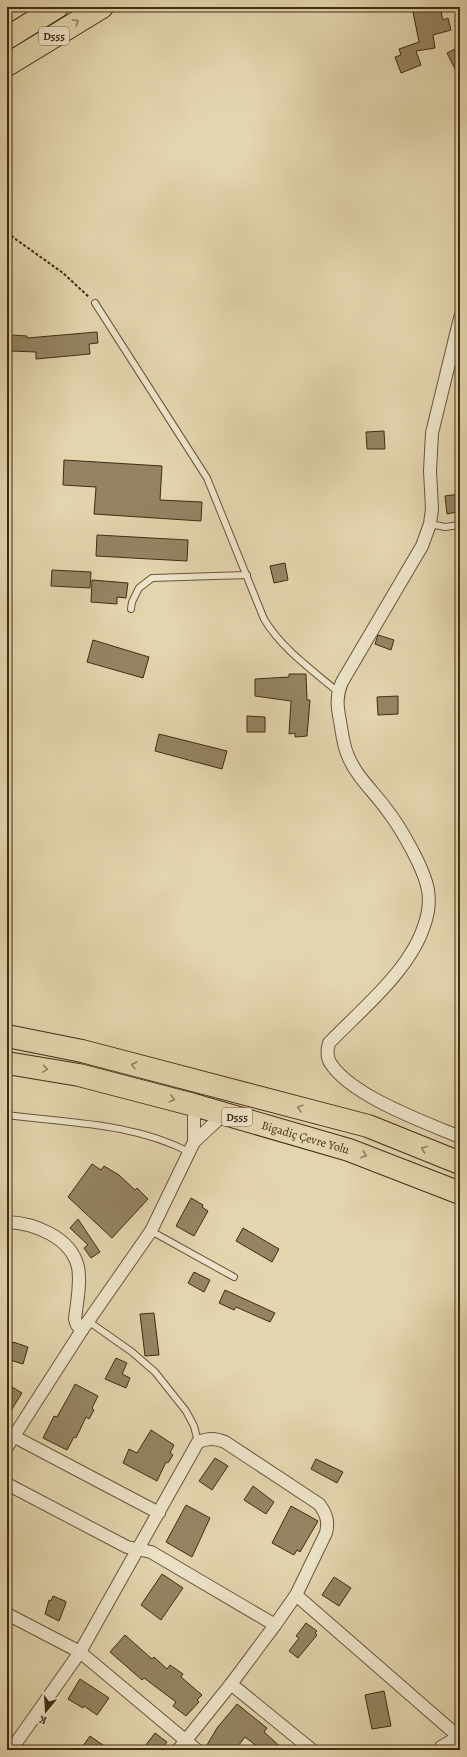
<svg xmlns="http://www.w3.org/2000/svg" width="467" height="1757" font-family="Alegreya,serif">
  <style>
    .building { fill: #958463; stroke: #402c12 }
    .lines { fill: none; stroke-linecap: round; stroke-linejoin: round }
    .lane-casing { stroke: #695639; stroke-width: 8 }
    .street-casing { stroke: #695639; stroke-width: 14 }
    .highway-casing { stroke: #402c12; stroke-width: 24 }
    .path { stroke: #402c12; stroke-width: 2; stroke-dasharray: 3 2; stroke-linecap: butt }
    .lane { stroke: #ede4ca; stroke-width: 6 }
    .street { stroke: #ede4ca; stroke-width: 12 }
    .highway { stroke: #e3d5ae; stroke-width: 22 }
    .oneway { stroke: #928060 }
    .labels { text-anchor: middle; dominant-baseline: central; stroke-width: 4; stroke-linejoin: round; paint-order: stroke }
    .shield { fill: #ede4ca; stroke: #746349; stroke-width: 1 }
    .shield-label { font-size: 11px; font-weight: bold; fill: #402c12 }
    .street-label { font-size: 12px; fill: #402c12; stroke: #ede4ca }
  </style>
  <rect width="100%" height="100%" fill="#e3d5ae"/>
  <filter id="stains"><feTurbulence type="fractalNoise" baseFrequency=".005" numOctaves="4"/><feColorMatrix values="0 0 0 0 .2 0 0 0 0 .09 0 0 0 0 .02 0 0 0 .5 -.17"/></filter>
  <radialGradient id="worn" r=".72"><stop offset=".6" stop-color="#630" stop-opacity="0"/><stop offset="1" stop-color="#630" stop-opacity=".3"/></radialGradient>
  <g class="building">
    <polygon points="412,7 428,7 428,11 440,8 443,20 448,18 451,30 433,35 435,48 416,51 421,65 401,73 395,57 401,55 399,49 419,42"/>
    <polygon points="455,49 460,57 460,79 447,53"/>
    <polygon points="97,332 98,343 89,344 90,354 36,359 36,352 10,351 11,335 27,336 27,338"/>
    <polygon points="384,431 385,449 367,449 366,432"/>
    <polygon points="64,460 162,466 160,500 202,502 201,521 94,514 96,487 63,485"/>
    <polygon points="460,494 460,505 456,506 457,512 447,514 445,496"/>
    <polygon points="97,535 188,540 187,561 96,556"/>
    <polygon points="285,563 288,580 274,583 270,566"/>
    <polygon points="52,570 91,572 90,588 51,586"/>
    <polygon points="92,580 128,583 126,598 117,597 117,604 91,602"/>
    <polygon points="378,635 394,640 391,650 375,644"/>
    <polygon points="93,640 149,657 143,678 87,662"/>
    <polygon points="289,674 306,674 307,700 310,700 307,736 295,737 295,733 289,734 291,701 255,696 255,679 289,677"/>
    <polygon points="398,696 398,714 378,715 377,697"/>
    <polygon points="247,716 265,717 265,732 247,732"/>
    <polygon points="159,734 227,751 222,769 155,751"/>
    <polygon points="92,1164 101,1170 104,1166 119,1175 135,1190 137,1188 148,1199 112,1238 68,1197"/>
    <polygon points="191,1198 203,1205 202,1207 208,1211 194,1236 176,1226"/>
    <polygon points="78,1219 100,1252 91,1258 84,1248 88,1245 70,1228"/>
    <polygon points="243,1228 279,1249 272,1262 236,1241"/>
    <polygon points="194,1272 210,1280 204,1292 188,1283"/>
    <polygon points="225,1290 275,1313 270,1322 236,1307 234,1310 219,1303"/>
    <polygon points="154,1313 159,1355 145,1356 140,1314"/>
    <polygon points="13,1342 28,1347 23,1364 7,1359 7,1343 12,1345"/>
    <polygon points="116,1358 127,1363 122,1374 130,1378 126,1388 105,1379"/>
    <polygon points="7,1384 22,1393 7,1417"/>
    <polygon points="75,1384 98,1396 92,1408 94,1410 89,1419 86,1417 76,1438 74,1437 67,1450 43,1438 54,1416 57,1417 70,1394"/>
    <polygon points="151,1430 174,1445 170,1453 173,1455 168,1463 166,1462 157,1481 123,1463 129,1449 137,1453"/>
    <polygon points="215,1458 228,1466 212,1490 199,1481"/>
    <polygon points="316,1459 343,1472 337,1483 311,1469"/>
    <polygon points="253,1486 274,1502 266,1514 244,1500"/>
    <polygon points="186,1505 210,1518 192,1557 166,1542"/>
    <polygon points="291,1506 318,1521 300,1552 297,1550 294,1555 272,1543"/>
    <polygon points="162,1574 183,1588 161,1620 141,1605"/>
    <polygon points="334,1577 351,1588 339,1606 322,1595"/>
    <polygon points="53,1596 65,1601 66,1603 59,1621 45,1614 49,1600 51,1601"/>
    <polygon points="306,1623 317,1631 315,1633 317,1635 298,1658 289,1651 299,1638 296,1636"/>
    <polygon points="125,1635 152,1659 154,1657 167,1669 170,1665 183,1674 181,1677 202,1695 197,1700 199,1702 186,1716 173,1706 176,1702 144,1678 142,1680 110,1652"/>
    <polygon points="80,1679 109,1698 97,1715 84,1706 83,1708 68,1699"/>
    <polygon points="384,1691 391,1726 372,1729 365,1695"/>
    <polygon points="237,1704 267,1728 264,1732 284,1750 262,1750 245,1737 235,1750 204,1750 217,1728"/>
    <polygon points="155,1733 167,1742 161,1750 142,1750"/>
    <polygon points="90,1736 110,1750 80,1750"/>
  </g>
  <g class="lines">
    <g class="lane-casing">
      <g id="lane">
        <path d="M95,303L207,478L264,619C282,649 311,669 338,692"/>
        <polyline points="430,524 445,527 460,525"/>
        <polyline points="131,609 132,602 139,588 152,578 247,575"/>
        <path d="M7,1115C68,1123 134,1123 189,1152"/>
        <polyline points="151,1231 234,1277"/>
        <polyline points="88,1321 132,1352 155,1372 186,1411 194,1426 198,1442"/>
      </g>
    </g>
    <g class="street-casing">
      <g id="street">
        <path d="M460,318L432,433L430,471L432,509L430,524L422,546L342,682C336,696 337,706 340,721C342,732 343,745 348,756C356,776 374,792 387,810C401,828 424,868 428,890C430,902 428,915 424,926C410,970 361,1010 329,1043C327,1050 326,1057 331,1064C352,1096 424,1122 460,1137"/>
        <polyline points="194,1142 224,1114"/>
        <path d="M7,1222C34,1223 71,1237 78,1267C81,1283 77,1302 75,1319L77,1325L82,1330"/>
        <polyline points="13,1436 159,1513"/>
        <polyline points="7,1447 82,1330 151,1231 194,1142 194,1105"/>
        <polyline points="7,1484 127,1547 151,1552 275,1625"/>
        <polyline points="296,1595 459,1737"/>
        <polyline points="7,1614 80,1652 197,1750"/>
        <polyline points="231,1684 312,1750"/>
        <polyline points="441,1747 460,1736"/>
        <path d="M11,1750L80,1652L198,1442C208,1438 215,1438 225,1442L319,1504C326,1513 329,1521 326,1533L296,1595L275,1625L231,1684L178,1750"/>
      </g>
    </g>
    <g class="highway-casing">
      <g id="highway">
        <polyline points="7,38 57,7"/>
        <polyline points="7,65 102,7"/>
        <polyline points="7,1036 82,1051 368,1126 460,1163"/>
        <path id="s1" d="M7,1063L79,1075L194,1105L349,1150L460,1193"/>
      </g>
    </g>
    <polyline class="path" points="7,233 63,273 89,297"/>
    <use href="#lane" class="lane"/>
    <use href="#street" class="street"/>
    <use href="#highway" class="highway"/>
  </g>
  <defs><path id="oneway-chevron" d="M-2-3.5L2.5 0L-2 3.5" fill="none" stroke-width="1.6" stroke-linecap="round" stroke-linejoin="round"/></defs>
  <g class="oneway">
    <use href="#oneway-chevron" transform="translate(76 22) rotate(-31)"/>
    <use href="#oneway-chevron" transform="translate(134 1065) rotate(-166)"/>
    <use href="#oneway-chevron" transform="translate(45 1069) rotate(9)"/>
    <use href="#oneway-chevron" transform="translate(172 1099) rotate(15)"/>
    <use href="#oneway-chevron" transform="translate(300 1108) rotate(-165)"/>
    <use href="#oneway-chevron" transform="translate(424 1149) rotate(-158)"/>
    <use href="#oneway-chevron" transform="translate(364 1155) rotate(20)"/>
  </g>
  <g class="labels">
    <g class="shield">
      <rect x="39" y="27" width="30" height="18" rx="3"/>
      <rect x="222" y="1108" width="30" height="18" rx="3"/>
    </g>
    <g class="shield-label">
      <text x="54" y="36">D555</text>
      <text x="237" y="1117">D555</text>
    </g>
    <g class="street-label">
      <text stroke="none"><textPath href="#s1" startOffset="308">Bigadiç Çevre Yolu</textPath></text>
    </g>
  </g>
  <rect width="467" height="1757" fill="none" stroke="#e3d5ae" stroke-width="24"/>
  <rect x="8" y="8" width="451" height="1741" fill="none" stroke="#402c12" stroke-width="2"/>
  <rect x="12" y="12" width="443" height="1733" fill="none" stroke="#402c12"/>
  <g transform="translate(46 1711) rotate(198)" stroke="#ede4ca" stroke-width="3" paint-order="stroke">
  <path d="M0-3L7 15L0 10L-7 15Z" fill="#402c12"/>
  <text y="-6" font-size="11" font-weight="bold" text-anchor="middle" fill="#402c12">K</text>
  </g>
  <rect width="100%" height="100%" filter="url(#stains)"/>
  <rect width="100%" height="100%" fill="url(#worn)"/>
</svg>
